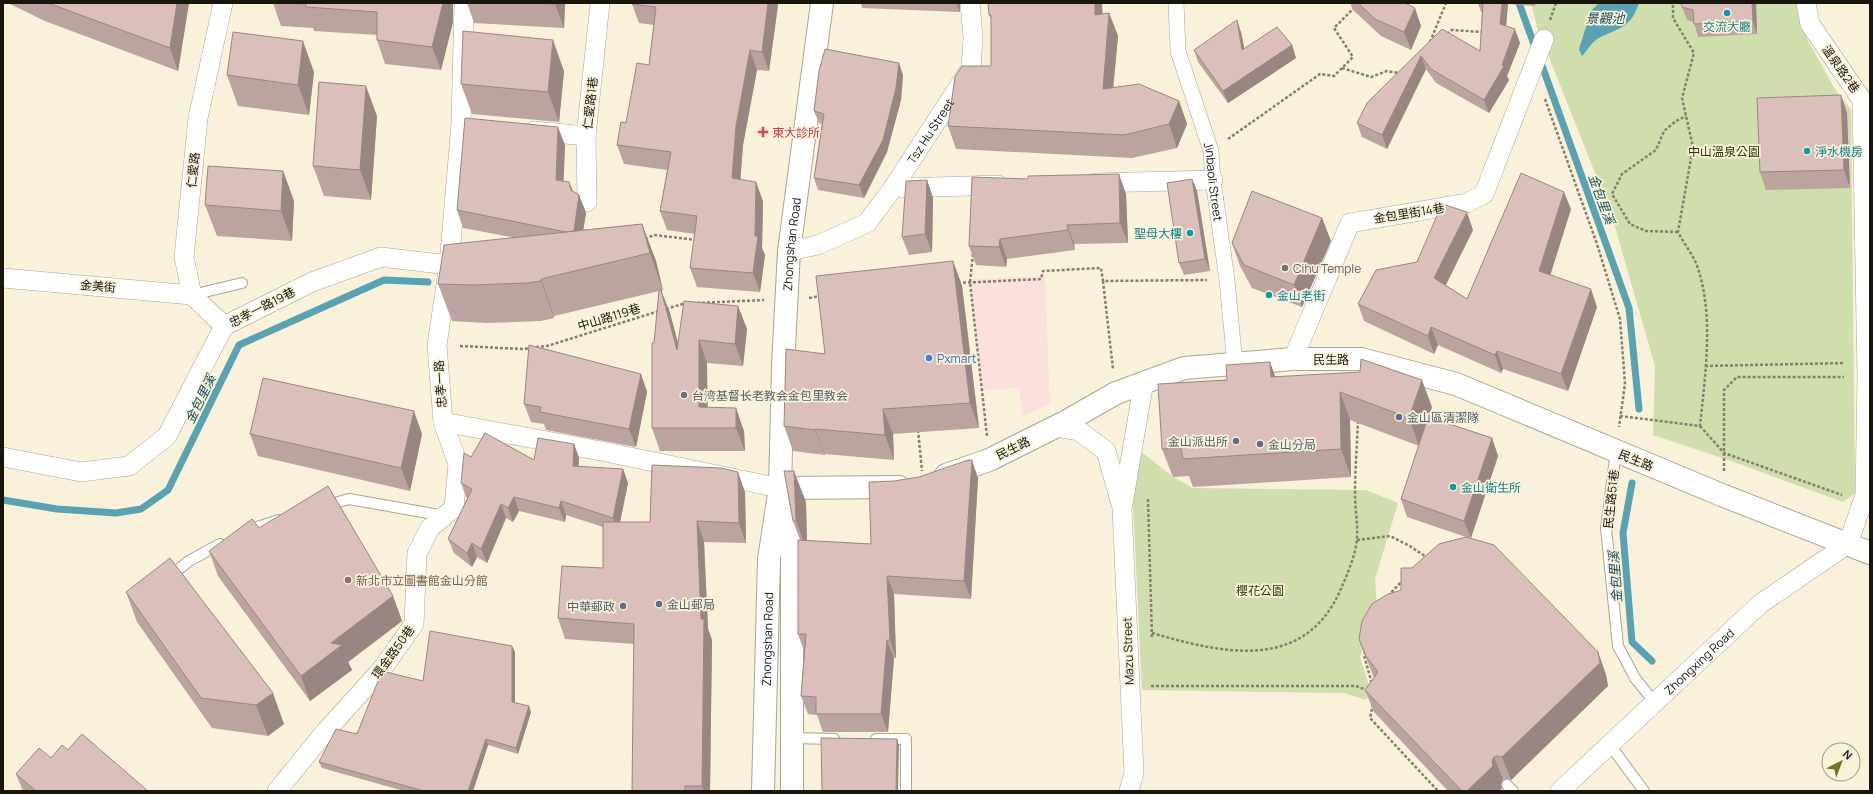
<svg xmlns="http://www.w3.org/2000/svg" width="1873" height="794" font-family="Manrope,'Noto Sans TC',sans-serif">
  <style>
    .industrial { fill: #fbe0de }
    .green { fill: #d0ddad }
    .water { fill: #58a2b1 }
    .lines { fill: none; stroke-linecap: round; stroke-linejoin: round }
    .stream { stroke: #58a2b1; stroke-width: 7 }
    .service-casing { stroke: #aba48e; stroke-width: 12 }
    .pedestrian-casing { stroke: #aba48e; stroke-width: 16 }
    .minor-casing { stroke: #aba48e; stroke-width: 20 }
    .tertiary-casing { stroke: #aba48e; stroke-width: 24 }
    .path { stroke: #857f70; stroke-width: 2.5; stroke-dasharray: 3 2; stroke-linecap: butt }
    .service { stroke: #fff; stroke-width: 10 }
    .pedestrian { stroke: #fff; stroke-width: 15 }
    .minor { stroke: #fff; stroke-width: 19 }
    .tertiary { stroke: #fff; stroke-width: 22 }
    .wall { fill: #bba4a0 }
    .shaded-wall { fill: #998682 }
    .building { fill: #dabfba; stroke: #998682 }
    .culture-dot { fill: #0f9aa8; stroke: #f9f1da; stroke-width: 1.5 }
    .health-dot { fill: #e0444e; stroke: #f9f1da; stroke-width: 1.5 }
    .worship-dot { fill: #6b7280; stroke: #f9f1da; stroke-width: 1.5 }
    .shop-dot { fill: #3f7fe0; stroke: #f9f1da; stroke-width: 1.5 }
    .service-dot { fill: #5c6f8a; stroke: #f9f1da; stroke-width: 1.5 }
    .education-dot { fill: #8d6e63; stroke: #f9f1da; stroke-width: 1.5 }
    .labels { text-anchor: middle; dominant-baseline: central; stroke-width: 3.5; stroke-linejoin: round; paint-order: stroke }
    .culture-label { font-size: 12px; fill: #0d838f; stroke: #f9f1da; text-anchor: start }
    .street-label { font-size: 12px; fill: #18150d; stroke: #f9f1da }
    .health-label { font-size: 12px; fill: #be3a42; stroke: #f9f1da; text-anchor: start }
    .park-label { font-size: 12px; fill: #2e370c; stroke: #f9f1da }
    .worship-label { font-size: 12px; fill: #5b616d; stroke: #f9f1da; text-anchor: start }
    .shop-label { font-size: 12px; fill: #366cbe; stroke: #f9f1da; text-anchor: start }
    .service-label { font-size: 12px; fill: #4e5e75; stroke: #f9f1da; text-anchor: start }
    .education-label { font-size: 12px; fill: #785e54; stroke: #f9f1da; text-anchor: start }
    .water-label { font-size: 13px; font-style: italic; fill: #11525e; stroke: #f9f1da }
  </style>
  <rect width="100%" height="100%" fill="#f9f1da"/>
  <polygon class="industrial" points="1045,276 1050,404 1023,416 1019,388 983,390 971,279"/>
  <g class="green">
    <polygon points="1531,3 1798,3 1806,37 1836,91 1851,109 1855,493 1843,502 1734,462 1653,435 1655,366 1611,213 1537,27"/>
    <polygon points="1138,449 1173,477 1193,488 1366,490 1398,503 1375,579 1377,608 1360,657 1371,692 1366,700 1344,693 1142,690 1132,484"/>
  </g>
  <path class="water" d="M1599,3H1639C1630,29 1620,27 1599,38C1592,41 1587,51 1582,56L1579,49L1591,11Z"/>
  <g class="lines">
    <g class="stream">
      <polyline points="1519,3 1536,50"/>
      <polyline points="1540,60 1629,308 1639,409"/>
      <polyline points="1632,483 1623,533 1632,642 1652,661"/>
      <polyline points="3,500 57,509 116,513 141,509 168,490 239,345 384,280 428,282"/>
    </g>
    <g class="service-casing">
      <g id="service">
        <polyline points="192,295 242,283"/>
        <polyline points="1616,451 1606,528 1618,646 1635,678 1655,703"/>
        <polyline points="325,506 349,499 445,516"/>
        <polyline points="245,531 279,520"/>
        <polyline points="168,578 189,561 220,544"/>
        <polyline points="793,738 834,739"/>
        <polyline points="876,739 906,739 906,791"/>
        <polyline points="1610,745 1644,791"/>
        <polyline points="1507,785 1513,791"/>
      </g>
    </g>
    <g class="pedestrian-casing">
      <g id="pedestrian">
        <path id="s1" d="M1176,3L1178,51L1211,151L1213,180L1227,280L1235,365"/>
      </g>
    </g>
    <g class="minor-casing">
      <g id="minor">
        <polyline points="223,3 198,118 184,257 192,295 224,326"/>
        <polyline points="464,3 461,124 449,265 437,345 443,422 601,451 780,488"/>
        <polyline points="534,131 586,136"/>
        <polyline points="1096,183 1213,180"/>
        <polyline points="904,188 998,185"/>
        <polyline points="587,202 586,136 600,3"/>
        <path id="s2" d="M789,251L818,245L867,223L893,188L971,68L973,38L970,3"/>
        <polyline points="3,278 192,295"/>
        <polyline points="1293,359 1350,223 1467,203 1484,194 1544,39"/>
        <polyline points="1055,427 1079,431 1106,451 1121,504"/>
        <polyline points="3,457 81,472 129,466 167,436 224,326 312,282 381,257 449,265"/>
        <polyline points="277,791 325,732 382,669 414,624 417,553 430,528 454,508 458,464 443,422"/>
        <polyline points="1129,791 1134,773 1122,509 1144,381"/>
        <path id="s3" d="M1560,791L1760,604L1848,544L1865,495L1867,377L1862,100L1810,24L1806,3"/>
      </g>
    </g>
    <g class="tertiary-casing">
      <g id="tertiary">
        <polyline points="946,475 989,460 1067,421 1116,393 1184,368 1293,359 1361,359 1456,384 1724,496 1870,553"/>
        <polyline points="780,488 899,487"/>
        <polyline points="783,505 792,555 792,791"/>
        <path id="s4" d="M763,791L769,559L780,488L783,366L789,251L822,3"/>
      </g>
    </g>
    <g class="path">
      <polyline points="1550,20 1556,3"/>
      <polyline points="1447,34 1452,30 1483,32"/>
      <polyline points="1430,42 1446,3"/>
      <polyline points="1342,68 1371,77 1387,71 1399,73"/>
      <polyline points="1545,99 1597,244 1620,319 1625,384 1619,427"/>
      <polyline points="1228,139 1320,74 1334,76 1353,57 1334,28 1359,3"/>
      <polyline points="1678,232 1646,231 1630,224 1612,194 1622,174 1656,150 1664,131 1676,121 1686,116"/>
      <polyline points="645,239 654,235 697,240"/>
      <polyline points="973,254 970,282 987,436"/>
      <polyline points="1103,281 1113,369"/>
      <polyline points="958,283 1041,279 1043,271 1101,268 1103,281 1207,280"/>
      <polyline points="809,298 820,296"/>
      <polyline points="697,303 764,300"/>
      <polyline points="666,309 686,303"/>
      <polyline points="460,346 523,349 531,348"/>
      <polyline points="536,347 547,346 659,311"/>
      <polyline points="1705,366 1845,363"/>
      <path d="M1620,416L1700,426C1705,375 1715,313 1696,263C1691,252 1683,242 1678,232L1693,147L1682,98L1694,53L1673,18V3"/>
      <polyline points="1700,426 1724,453 1842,495"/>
      <polyline points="918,430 922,471"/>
      <polyline points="1724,471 1724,390 1737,377 1844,377"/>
      <polyline points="1148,499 1152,638"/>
      <polyline points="1357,540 1390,536 1408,545 1428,558"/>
      <polyline points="1388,596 1402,581"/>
      <path d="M1152,633C1221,653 1303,673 1340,591C1347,575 1355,557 1357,539C1358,524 1355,509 1355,494C1355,470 1357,445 1358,421"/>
      <polyline points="1365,651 1364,655 1372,684"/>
      <polyline points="1152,685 1152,686 1356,686 1369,691"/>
      <polyline points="1373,704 1370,718 1438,791"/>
    </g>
    <use href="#service" class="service"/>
    <use href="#pedestrian" class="pedestrian"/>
    <use href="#minor" class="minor"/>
    <use href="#tertiary" class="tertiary"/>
  </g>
  <g class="wall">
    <polygon points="8,3 189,3 178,71 45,21"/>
    <polygon points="273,3 453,3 453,22 441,70 385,64 377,40 377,35 314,31 313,28 281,26"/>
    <polygon points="467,3 565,3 564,28 474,23"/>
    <polygon points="861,3 960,3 960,12 862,8"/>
    <polygon points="1350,3 1405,3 1421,26 1411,50 1381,36 1353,10"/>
    <polygon points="1478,3 1536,3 1535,6 1508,4 1506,26 1520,43 1507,76 1509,80 1489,113 1436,83 1426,69 1387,149 1362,137 1357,123 1442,29 1480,51 1482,12 1481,12"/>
    <polygon points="1756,3 1757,34 1698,37 1694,22 1687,20 1682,7"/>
    <polygon points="632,4 778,5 769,71 757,70 743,145 740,180 763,201 762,248 765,255 760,292 697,287 690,268 695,234 667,230 660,211 667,170 624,164 617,145 649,65 654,25 639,23"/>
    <polygon points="1109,13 1118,36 1113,88 1179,101 1187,124 1177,148 1132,158 956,149 948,126 991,66 991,19 989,15 1102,14"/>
    <polygon points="1241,32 1244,49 1292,45 1296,58 1228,103 1198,62 1194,50"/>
    <polygon points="564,71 559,122 472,114 461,84"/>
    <polygon points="314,72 309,115 238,106 227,75"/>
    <polygon points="903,75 901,100 887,152 864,198 818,190 814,178 822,124 819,123 814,111"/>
    <polygon points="1841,95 1847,113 1850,188 1766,190 1760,172"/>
    <polygon points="377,116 371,200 324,196 313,166"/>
    <polygon points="565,145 563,181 569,182 573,191 579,195 586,213 583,230 642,224 656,261 663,290 661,291 670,313 678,345 738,306 747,329 743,366 707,363 707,407 744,431 745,451 660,451 652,428 654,343 659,291 554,316 554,318 541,321 486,323 452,321 438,284 512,237 463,228 457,210"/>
    <polygon points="283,171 294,201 292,241 217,236 205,205"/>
    <polygon points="1192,179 1197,191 1210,271 1184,275 1179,263"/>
    <polygon points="927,180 933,198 932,252 909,255 902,237"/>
    <polygon points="1126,194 1128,243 1074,244 1075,250 1007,259 1006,267 976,265 969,246"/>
    <polygon points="1571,209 1550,275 1597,307 1568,391 1503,369 1501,373 1438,345 1434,354 1364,321 1358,304 1417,262 1473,230 1446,285 1467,299"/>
    <polygon points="1322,218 1331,241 1302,307 1252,288 1240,266 1232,243"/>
    <polygon points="953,261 962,286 979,428 893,434 894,460 825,454 825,455 793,451 784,426 825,354"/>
    <polygon points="641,374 647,392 636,447 546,430 544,424 531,422 524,404"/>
    <polygon points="1275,376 1432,407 1429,417 1492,438 1498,456 1471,538 1598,652 1606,675 1608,686 1511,780 1506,779 1503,780 1501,784 1502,788 1499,791 1448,791 1374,712 1365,690 1374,678 1359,639 1401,590 1412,568 1466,537 1407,517 1401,499 1419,446 1350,420 1351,477 1193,487 1189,476 1173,477 1162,449 1227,380"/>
    <polygon points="250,434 422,434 410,491 258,456"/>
    <polygon points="574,444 579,458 578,467 623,469 628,483 620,522 650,522 745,492 746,543 704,542 708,629 712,640 710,791 632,791 634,644 565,639 558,618 603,568 603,527 566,515 565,522 519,511 513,522 506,518 487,563 477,557 472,567 454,553 448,539 468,498 466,497 461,483 471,457 534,460"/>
    <polygon points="978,478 971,599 894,594 896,658 894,658 888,732 823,732 817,715 808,714 801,696 804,651 798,634 800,540 793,521 806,502 807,541 871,544 894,481"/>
    <polygon points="209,551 393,596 402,621 348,662 352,670 310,701 218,576"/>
    <polygon points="126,592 284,724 268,736 212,728 137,622"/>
    <polygon points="515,652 515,702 531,712 518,754 488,745 473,791 404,791 322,768 319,762 357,734 423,681"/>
    <polygon points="68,750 148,791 23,791 16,774"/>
  </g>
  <g class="shaded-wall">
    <polygon points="177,3 189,3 178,71 170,48"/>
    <polygon points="443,3 453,3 453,22 441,70 432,47"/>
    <polygon points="555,3 565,3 564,28 555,4"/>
    <polygon points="768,3 777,3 778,5 769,71 762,52"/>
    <polygon points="956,3 960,3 960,12"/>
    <polygon points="1095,3 1102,3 1104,38 1095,15"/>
    <polygon points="1502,3 1508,3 1508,4 1505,38 1500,24"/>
    <polygon points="1752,3 1756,3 1757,34 1753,21"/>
    <polygon points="1415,8 1421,26 1411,50 1404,32"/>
    <polygon points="1109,13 1118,36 1111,112 1103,89"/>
    <polygon points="1237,20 1241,32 1247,62 1242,50"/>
    <polygon points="1515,29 1520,43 1507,76 1509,80 1489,113 1484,100 1502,65"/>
    <polygon points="553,40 564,71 559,122 548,92"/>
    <polygon points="303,41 314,72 309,115 298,85"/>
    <polygon points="1292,45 1296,58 1228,103 1223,91"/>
    <polygon points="750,50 757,70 743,145 739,198 732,178 736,126"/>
    <polygon points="1421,56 1426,69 1387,149 1382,135"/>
    <polygon points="899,63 903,75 901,100 887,152 864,198 859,185"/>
    <polygon points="366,86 377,116 371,200 360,170"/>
    <polygon points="1841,95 1847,113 1850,188 1844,170"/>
    <polygon points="1179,101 1187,124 1177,148 1169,124"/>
    <polygon points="558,127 565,145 563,197 556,180"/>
    <polygon points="283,171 294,201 292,241 281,211"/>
    <polygon points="1119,174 1126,194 1128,243 1120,223"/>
    <polygon points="1192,179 1197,191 1210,271 1205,259"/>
    <polygon points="927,180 933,198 932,252 925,234"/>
    <polygon points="569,182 576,200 579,195 586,213 580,251 573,233 571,190"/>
    <polygon points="756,182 763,201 762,248 765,255 760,292 753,273 755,236"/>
    <polygon points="1564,192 1571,209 1546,289 1539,271"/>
    <polygon points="1467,212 1473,230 1440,296 1434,278"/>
    <polygon points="1322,218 1331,241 1302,307 1294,285"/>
    <polygon points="642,224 656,261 663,290 650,253"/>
    <polygon points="1067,225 1074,244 1075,250 1068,230"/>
    <polygon points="1000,239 1007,259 1006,267 999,247"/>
    <polygon points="953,261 962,286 979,428 970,403"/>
    <polygon points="541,279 554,316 554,318 541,281"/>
    <polygon points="1591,289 1597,307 1568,391 1561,374"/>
    <polygon points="661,290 670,313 686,373 677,350"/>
    <polygon points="738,306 747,329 743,366 735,344"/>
    <polygon points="1431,327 1438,345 1434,354 1428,336"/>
    <polygon points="699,340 707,363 708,428 699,407"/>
    <polygon points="1497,351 1503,369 1501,373 1495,355"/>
    <polygon points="1270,362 1280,390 1271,377"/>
    <polygon points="641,374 647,392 636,447 629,429"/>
    <polygon points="1422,380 1432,407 1419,446 1409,418"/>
    <polygon points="1340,392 1350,420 1351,477 1341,449"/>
    <polygon points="736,408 744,431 745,451 736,428"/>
    <polygon points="883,409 893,434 894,460 885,435"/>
    <polygon points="414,411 422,434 410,491 401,468"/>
    <polygon points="815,429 825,454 825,455 815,430"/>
    <polygon points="1492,438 1498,456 1471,538 1464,521"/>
    <polygon points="574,444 579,458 578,480 573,466"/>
    <polygon points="972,460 978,478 971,599 964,581"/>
    <polygon points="623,469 628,483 618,532 613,518"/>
    <polygon points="794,471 806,502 807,551 796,521"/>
    <polygon points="738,472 745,492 746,543 739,523"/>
    <polygon points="514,497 519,511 513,522 508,508"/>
    <polygon points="561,501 566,515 565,522 559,508"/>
    <polygon points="501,504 506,518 487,563 481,549"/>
    <polygon points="697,521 704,542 708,629 712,640 710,791 704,791 702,786 701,619"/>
    <polygon points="472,543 477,557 472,567 467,553"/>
    <polygon points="887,576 894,594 896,658 890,640"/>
    <polygon points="393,596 402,621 348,662 352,670 310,701 301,676 331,643"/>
    <polygon points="887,640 894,658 888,732 881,714"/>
    <polygon points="512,646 515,652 515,708 512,702"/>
    <polygon points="1598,652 1606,675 1608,686 1511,780 1502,757"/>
    <polygon points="273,693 284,724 268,736 256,705"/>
    <polygon points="529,706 531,712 518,754 516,748"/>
    <polygon points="486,739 488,745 473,791 468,791"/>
    <polygon points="897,739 899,746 898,791 896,791"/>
    <polygon points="1494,757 1503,780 1501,784 1502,788 1499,791 1467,791 1492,761"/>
  </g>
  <g class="building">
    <polygon points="48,3 177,3 170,48"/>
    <polygon points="286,3 443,3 432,47 377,40 377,12 306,7 306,4"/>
    <polygon points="534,3 555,3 555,4"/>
    <polygon points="633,3 768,3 762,52 750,50 736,126 732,178 756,182 755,236 758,236 753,273 690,268 697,216 660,211 671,152 617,145 621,122 626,123 637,63 649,65 656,7 632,4"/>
    <polygon points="988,3 1095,3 1095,15 1109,13 1103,89 1139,84 1179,101 1169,124 1124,135 948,126 955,77 962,66 991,66 991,15 989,15"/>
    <polygon points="1358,3 1405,3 1415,8 1404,32 1375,19"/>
    <polygon points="1483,3 1502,3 1500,24 1515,29 1502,65 1504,66 1484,100 1431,69 1421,56 1382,135 1357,123 1367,103 1442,29 1480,51"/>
    <polygon points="1681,3 1752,3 1753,21 1694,24 1693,10 1682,7"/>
    <polygon points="1237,20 1242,50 1277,27 1292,45 1223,91 1194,50"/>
    <polygon points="463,31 553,40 548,92 461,84"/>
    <polygon points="233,32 303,41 298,85 227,75"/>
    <polygon points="825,49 899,63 896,88 883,140 859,185 814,178 824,114 814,111 819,71"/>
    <polygon points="319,82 366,86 360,170 313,166"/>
    <polygon points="1841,95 1844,170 1760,172 1757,98"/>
    <polygon points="465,118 558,127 556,180 569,182 571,190 579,195 574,231 566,232 457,210"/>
    <polygon points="208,166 283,171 281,211 205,205"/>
    <polygon points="1521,173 1564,192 1539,271 1591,289 1561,374 1497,351 1495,355 1431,327 1428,336 1358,304 1376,270 1417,262 1442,204 1467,212 1434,278 1467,299"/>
    <polygon points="1119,174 1120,223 1067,225 1068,230 1000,239 999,247 969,246 972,177 1028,179 1028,176"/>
    <polygon points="1192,179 1205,259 1179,263 1167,183"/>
    <polygon points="927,180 925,234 902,237 906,181"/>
    <polygon points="1252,191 1322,218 1294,285 1244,265 1232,243"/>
    <polygon points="642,224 650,253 541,279 541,281 527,283 473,285 438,284 444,245"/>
    <polygon points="953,261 970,403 883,409 885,435 815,429 815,430 784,426 786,349 825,354 816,276"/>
    <polygon points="661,290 677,350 684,301 738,306 735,344 699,340 699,407 736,408 736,428 652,428 652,343 654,343 659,291"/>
    <polygon points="529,345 641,374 629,429 540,412 541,407 524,404"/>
    <polygon points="1361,359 1422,380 1409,418 1340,392 1341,449 1183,459 1181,448 1162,449 1158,384 1227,380 1226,365 1270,362 1271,377 1360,372"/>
    <polygon points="263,378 414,411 401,468 250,434"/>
    <polygon points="1428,417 1492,438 1464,521 1401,499"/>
    <polygon points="485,433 534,460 538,438 574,444 573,466 623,469 613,518 561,501 559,508 514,497 508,508 501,504 481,549 472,543 467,553 448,539 472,489 461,483 464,453 471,457"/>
    <polygon points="968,460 972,460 964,581 887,576 890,640 887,640 881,714 816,714 816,697 801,696 806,634 798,634 798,540 871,544 869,482 894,481 919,477"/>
    <polygon points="652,465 721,468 738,472 739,523 697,521 701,619 704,619 702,786 685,786 685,791 632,791 634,624 558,618 562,566 603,568 603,522 650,522"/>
    <polygon points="784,471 794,471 796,521 793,521"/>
    <polygon points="328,486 393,596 331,643 342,645 301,676 209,551 252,519 259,528"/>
    <polygon points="1466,537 1494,545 1598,652 1600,663 1502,757 1497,756 1494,757 1492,761 1493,766 1467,791 1462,791 1365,690 1378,672 1366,656 1359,639 1362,621 1372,604 1386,595 1401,590 1401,568 1412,568 1439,544"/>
    <polygon points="170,558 273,693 256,705 201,698 126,592"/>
    <polygon points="430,631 512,646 512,702 529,706 516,748 486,739 468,791 424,791 319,762 336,729 357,734 378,681 386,672 423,681"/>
    <polygon points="82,734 148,791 36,791 16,774 39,748 51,758 62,745 68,750"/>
    <polygon points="821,738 897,739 896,791 822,791"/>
  </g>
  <g class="culture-dot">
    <circle cx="1727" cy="13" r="4"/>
    <circle cx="1807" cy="151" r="4"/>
    <circle cx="1190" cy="233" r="4"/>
    <circle cx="1269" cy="295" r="4"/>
    <circle cx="1453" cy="487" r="4"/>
  </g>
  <path class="health-dot" d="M761 126h4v4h4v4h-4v4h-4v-4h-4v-4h4z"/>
  <g class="worship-dot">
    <circle cx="1285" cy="268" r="4"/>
    <circle cx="684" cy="395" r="4"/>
  </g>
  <circle class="shop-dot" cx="929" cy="358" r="4"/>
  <g class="service-dot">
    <circle cx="1399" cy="417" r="4"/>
    <circle cx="1236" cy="441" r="4"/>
    <circle cx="1260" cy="444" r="4"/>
    <circle cx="659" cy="604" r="4"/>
    <circle cx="623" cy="606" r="4"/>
  </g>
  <circle class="education-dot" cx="348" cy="580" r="4"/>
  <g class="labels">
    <g class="culture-label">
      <text x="1727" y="26" text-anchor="middle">交流大廳</text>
      <text x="1815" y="151">淨水機房</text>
      <text x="1182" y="233" text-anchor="end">聖母大樓</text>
      <text x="1277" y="295">金山老街</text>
      <text x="1461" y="487">金山衛生所</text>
    </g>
    <g class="street-label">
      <text transform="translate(1841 69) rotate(55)">溫泉路2巷</text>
      <text transform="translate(590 103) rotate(-84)">仁愛路1巷</text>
      <text stroke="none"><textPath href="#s2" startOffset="195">Tsz Hu Street</textPath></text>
      <text transform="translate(193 170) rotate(-84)">仁愛路</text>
      <text stroke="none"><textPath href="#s1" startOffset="184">Jinbaoli Street</textPath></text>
      <text transform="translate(1409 213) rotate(-9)">金包里街14巷</text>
      <text stroke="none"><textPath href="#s4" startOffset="548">Zhongshan Road</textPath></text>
      <text transform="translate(98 286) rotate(5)">金美街</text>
      <text transform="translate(262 307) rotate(-27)">忠孝一路19巷</text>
      <text transform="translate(609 317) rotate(-17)">中山路119巷</text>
      <text x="1331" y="359">民生路</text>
      <text transform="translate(440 384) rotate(-94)">忠孝一路</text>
      <text transform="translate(1013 448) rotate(-26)">民生路</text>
      <text transform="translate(1636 460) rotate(22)">民生路</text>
      <text transform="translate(1611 499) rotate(-84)">民生路51巷</text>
      <text stroke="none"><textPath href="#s4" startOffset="152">Zhongshan Road</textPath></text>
      <text transform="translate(1128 651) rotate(-92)">Mazu Street</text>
      <text transform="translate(393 652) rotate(-54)">環金路50巷</text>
      <text stroke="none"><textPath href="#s3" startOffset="190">Zhongxing Road</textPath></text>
    </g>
    <g class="health-label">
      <text x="772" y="132">東大診所</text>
    </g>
    <g class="park-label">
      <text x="1724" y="151">中山溫泉公園</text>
      <text x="1260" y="590">櫻花公園</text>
    </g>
    <g class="worship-label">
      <text x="1293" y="268">Cihu Temple</text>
      <text x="692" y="395">台湾基督长老教会金包里教会</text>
    </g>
    <g class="shop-label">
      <text x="937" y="358">Pxmart</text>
    </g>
    <g class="service-label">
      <text x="1407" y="417">金山區清潔隊</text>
      <text x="1228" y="441" text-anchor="end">金山派出所</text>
      <text x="1268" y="444">金山分局</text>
      <text x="667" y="604">金山郵局</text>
      <text x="615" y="606" text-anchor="end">中華郵政</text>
    </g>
    <g class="education-label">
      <text x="356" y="580">新北市立圖書館金山分館</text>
    </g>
    <g class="water-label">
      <text x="1605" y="18">景觀池</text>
      <text transform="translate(1602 199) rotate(70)">金包里溪</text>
      <text transform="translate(200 399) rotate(-64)">金包里溪</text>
      <text transform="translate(1615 577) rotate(-94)">金包里溪</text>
    </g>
  </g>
  <rect width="1873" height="794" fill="none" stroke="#18150d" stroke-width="8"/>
  <g transform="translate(1841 762) rotate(42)"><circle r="19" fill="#f9f1da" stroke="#9f9988"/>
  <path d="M0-3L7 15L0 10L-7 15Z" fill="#6f7721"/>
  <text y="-6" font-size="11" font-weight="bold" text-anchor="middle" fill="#18150d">N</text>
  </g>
</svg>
